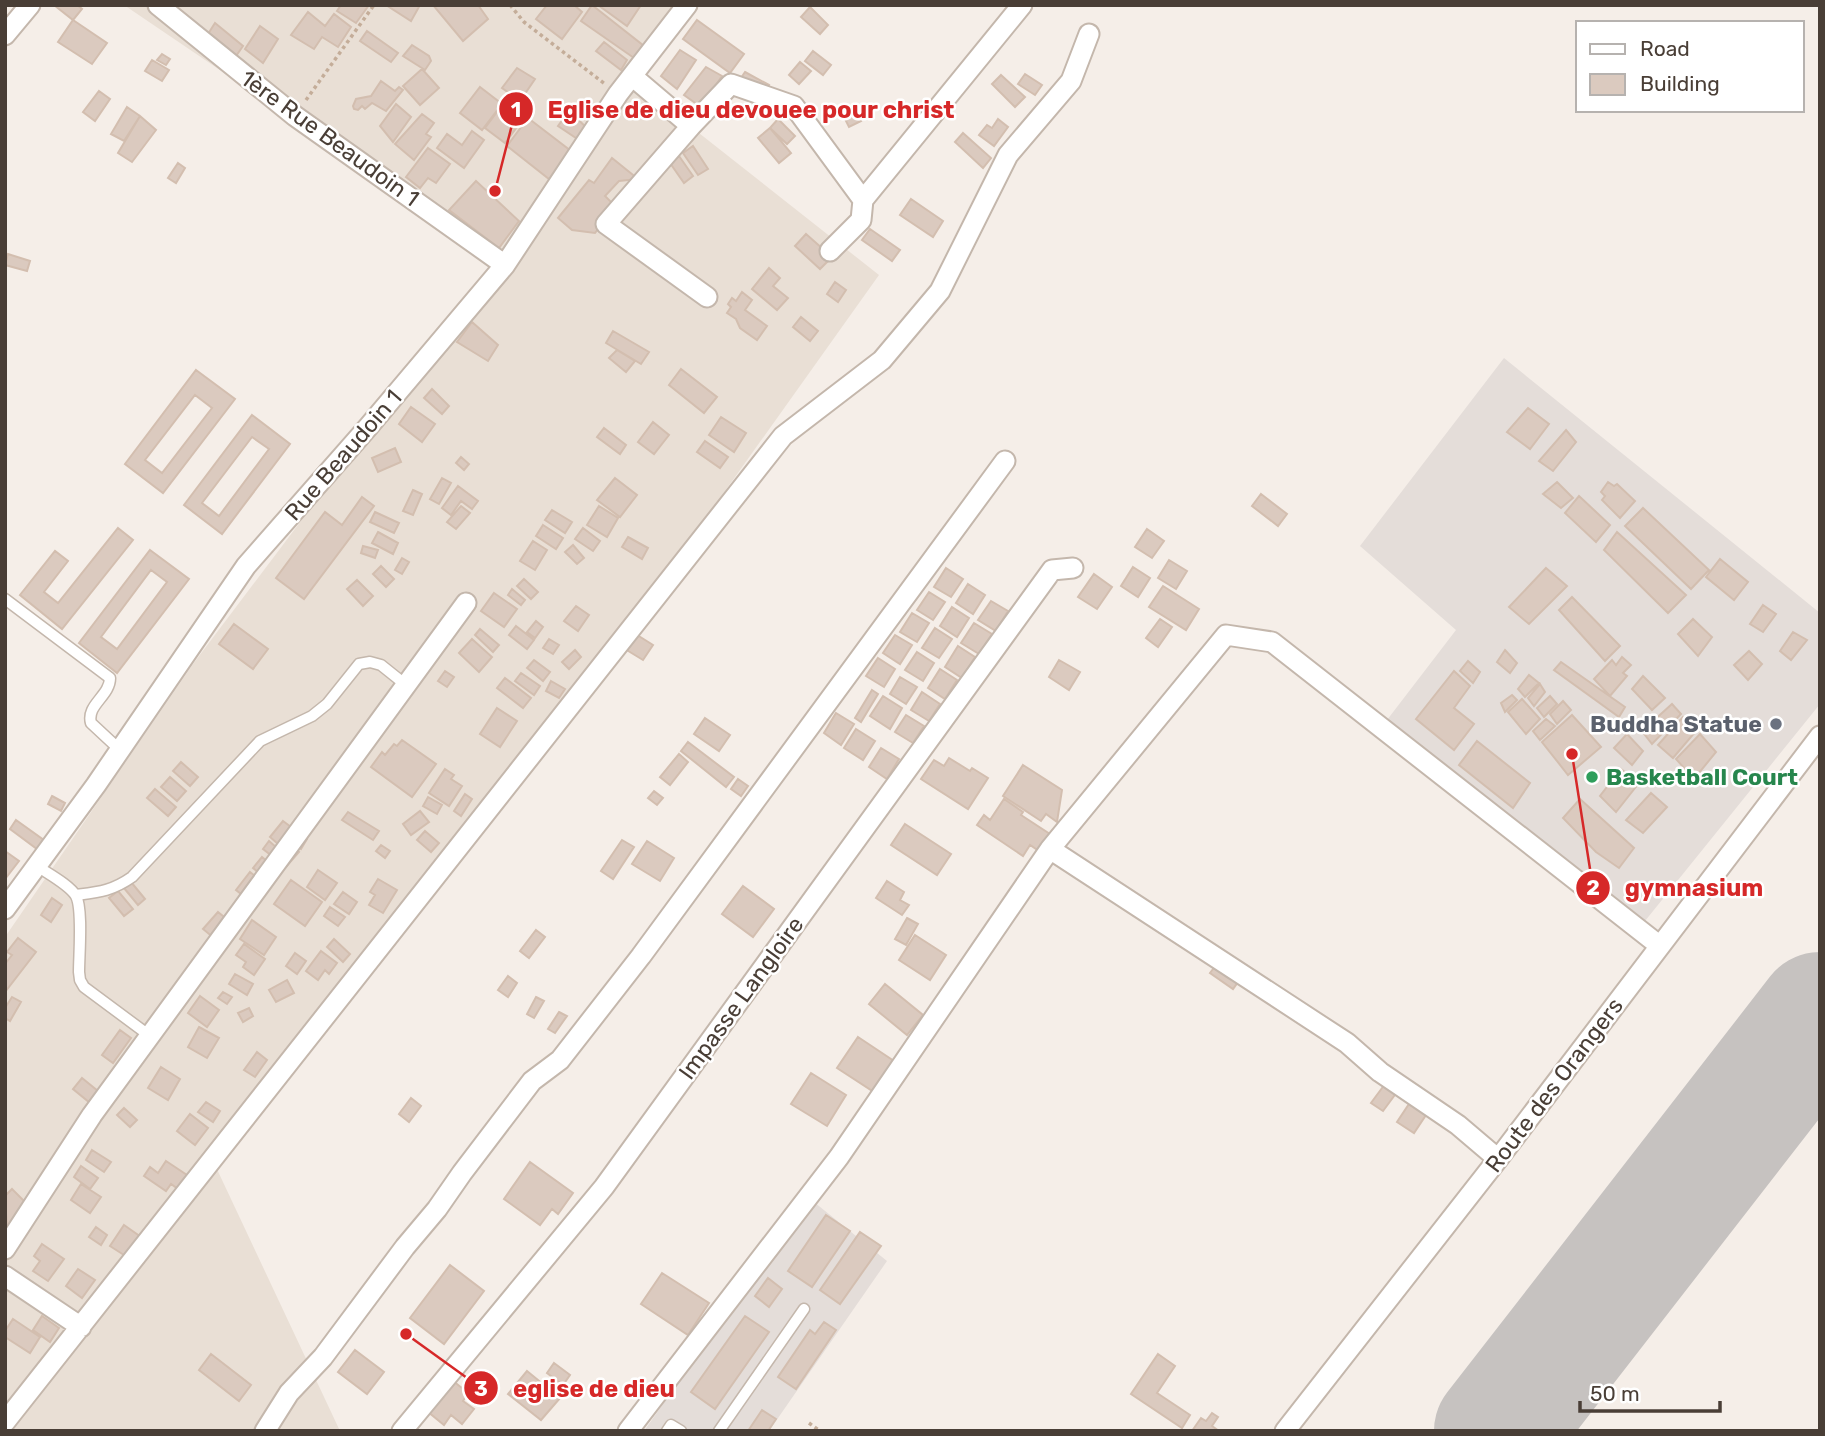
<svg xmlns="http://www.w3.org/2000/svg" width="1825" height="1436" font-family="Rubik,sans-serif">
	<rect width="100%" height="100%" fill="#f5eee8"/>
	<path fill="#e9dfd5" d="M124 5H692L638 85 879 275 693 536 215 1165 340 1431H5V937L193 664 313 505 507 265Z"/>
	<path fill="#e4ddd9" d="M1504 358 1820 613V704L1645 921 1387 720 1456 630 1360 546Z
		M809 1198 887 1261 769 1431H644Z"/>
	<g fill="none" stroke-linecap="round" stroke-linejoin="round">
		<path stroke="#c6c2c0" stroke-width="126" d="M1497 1431 1820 1015"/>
	</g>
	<path fill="#dbcabf" stroke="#d3beaf" stroke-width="2" fill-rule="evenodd" d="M54 5H77L82 9 73 20Z
		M341 5H369L356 23 337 11Z
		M386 5H420L411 21Z
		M433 5H478L488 19 463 41Z
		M547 5H574L582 12 562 39 536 19Z
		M592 5 644 46 634 58 581 21Z
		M598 5H641L627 26Z
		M810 7 828 25 820 34 801 17Z
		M308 12 325 26 334 14 351 27 338 47 322 37 314 49 291 35Z
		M73 20 107 43 92 64 58 42Z
		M697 20 744 54 730 73 683 39Z
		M215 23 243 46 236 56 208 34Z
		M260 26 278 39 263 63 245 49Z
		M367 31 398 53 391 62 360 41Z
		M604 42 627 60 621 70 596 51Z
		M412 45 429 56 431 61 425 70 403 56Z
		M680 50 696 60 677 89 661 76Z
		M813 51 831 65 823 75 805 61Z
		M162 54 170 59 166 65 157 60Z
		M152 60 169 70 162 81 145 71Z
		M800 62 811 71 799 84 789 75Z
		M706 67 722 76 701 107 684 95Z
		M517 68 535 79 520 101 502 88Z
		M422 69 439 88 420 105 403 86Z
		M745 72 769 85 763 95 739 81Z
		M1025 74 1042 85 1035 95 1018 84Z
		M1001 75 1025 97 1015 107 992 84Z
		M381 81 395 91 399 87 403 90 386 111 372 103 365 109 362 106 358 110 354 109 353 106 356 99 371 96Z
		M480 87 502 104 482 130 460 113Z
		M99 91 110 99 95 121 83 112Z
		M396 104 411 117 393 142 380 126Z
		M127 107 140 116 124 141 111 134Z
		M500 108 520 123 505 143 485 128Z
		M569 111 589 130 582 142 558 126Z
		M855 111 861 121 849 127 844 117Z
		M422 114 434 123 426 134 431 137 414 160 395 144Z
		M140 116 156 130 132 162 118 153Z
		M528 118 571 151 549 179 507 146Z
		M778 119 795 136 787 144 770 128Z
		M998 119 1008 127 994 146 979 135 987 125 992 128Z
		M770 128 791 153 779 163 758 138Z
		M472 131 484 140 464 168 437 148 447 134 462 145Z
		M963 133 991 158 983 168 955 142Z
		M693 146 708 169 698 175 683 153Z
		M428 148 450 164 436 183 428 178 420 188 406 177Z
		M679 156 693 176 684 183 670 163Z
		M612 158 638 179 619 181 605 196 616 207 595 233 572 230 558 218 589 180 594 183Z
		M178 163 185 168 176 183 168 178Z
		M476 181 519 221 499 248 449 210Z
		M911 199 943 221 933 237 900 215Z
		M870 229 900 250 892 261 862 240Z
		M806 234 832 257 820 269 795 246Z
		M8 254 30 261 27 271 5 265Z
		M769 268 780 278 773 286 788 298 777 310 752 289Z
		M835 282 846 290 838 302 827 294Z
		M742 292 752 300 745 310 767 326 757 340 740 328 736 319 727 313 731 307 728 304 732 298 736 301Z
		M801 317 818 331 810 341 793 327Z
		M472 322 498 345 488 361 457 342Z
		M613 331 649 352 641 364 606 343Z
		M617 350 635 361 626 372 609 358Z
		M681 369 717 397 704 413 669 385Z
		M196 370 235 399 163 493 125 464ZM195 395 212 408 162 473 145 460Z
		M432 389 449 406 442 414 424 398Z
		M411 407 435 424 422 442 399 424Z
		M1528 408 1549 424 1530 449 1507 432Z
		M252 415 290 444 222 534 184 505ZM252 437 269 449 219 516 202 503Z
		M721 417 746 433 734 452 709 435Z
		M653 422 669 435 654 454 638 442Z
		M604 428 626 445 620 454 597 437Z
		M1566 430 1576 442 1553 471 1539 461Z
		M705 441 728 457 720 468 697 452Z
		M395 448 401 462 378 472 372 458Z
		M461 457 469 464 464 470 456 463Z
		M442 478 451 483 439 504 430 499Z
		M615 478 637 495 620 517 597 500Z
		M1557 482 1573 498 1561 508 1543 494Z
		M1608 482 1614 486 1617 484 1635 501 1620 518 1602 500 1605 496 1601 492Z
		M458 486 478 501 472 509 461 501 451 515 442 508Z
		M413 490 422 494 413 515 403 511Z
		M1261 494 1287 514 1278 526 1252 506Z
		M1579 496 1610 525 1596 542 1565 513Z
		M362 497 374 506 304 599 276 578 325 512 342 525Z
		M461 506 470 513 456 529 447 522Z
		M599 506 618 518 607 537 587 525Z
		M1643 508 1709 570 1691 589 1625 526Z
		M552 510 572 522 565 533 545 520Z
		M375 512 399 523 394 533 370 522Z
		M543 525 563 538 556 549 536 536Z
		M118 528 133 540 62 629 20 595 55 551 68 561 44 592 58 603Z
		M583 528 600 541 593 551 575 539Z
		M1147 529 1164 541 1152 558 1135 547Z
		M378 532 398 543 393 554 372 543Z
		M1617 532 1686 595 1668 613 1604 550Z
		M628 537 648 548 642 559 622 547Z
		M533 541 547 550 535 570 520 561Z
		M573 545 584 558 577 564 565 552Z
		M363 546 378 550 375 558 361 553Z
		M150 550 189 579 117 673 79 643ZM151 570 167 582 117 649 101 637Z
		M402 558 409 562 402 574 395 570Z
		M1720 559 1748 582 1734 600 1706 577Z
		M1169 560 1187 571 1176 589 1158 578Z
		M381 566 394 579 386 587 373 574Z
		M1133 567 1150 578 1138 597 1121 586Z
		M946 568 963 579 951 597 934 587Z
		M1546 568 1567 586 1529 624 1509 607Z
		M1094 574 1112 587 1097 609 1078 597Z
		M524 579 538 592 531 599 517 586Z
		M357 580 373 596 363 606 347 589Z
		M968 584 985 595 973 614 956 603Z
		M1163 586 1199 609 1186 630 1149 607Z
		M512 589 525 600 521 605 508 595Z
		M929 592 945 602 933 620 917 610Z
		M494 593 517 609 504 627 481 611Z
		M1572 597 1620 646 1605 661 1559 610Z
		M991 601 1008 611 996 631 978 620Z
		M1763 605 1776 614 1763 632 1750 624Z
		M576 606 589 615 578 631 564 621Z
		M952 607 969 618 957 637 940 626Z
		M912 613 929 623 917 642 900 632Z
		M1160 619 1172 627 1158 647 1146 638Z
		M1693 619 1712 637 1698 656 1678 634Z
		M536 621 543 627 535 638 527 632Z
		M974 623 992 634 979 654 961 643Z
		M234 624 268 649 253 669 219 644Z
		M516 626 534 640 527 649 509 635Z
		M935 628 952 639 939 658 922 648Z
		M480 629 499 645 493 652 475 635Z
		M1793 632 1807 640 1791 660 1780 651Z
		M634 633 653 645 643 660 625 649Z
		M895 635 912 645 900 664 883 653Z
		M472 639 492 657 479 672 459 653Z
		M549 639 559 645 553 654 543 648Z
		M958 646 975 657 962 678 945 667Z
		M575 650 581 657 569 669 562 662Z
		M1505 650 1517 663 1510 673 1497 662Z
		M1749 651 1762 664 1748 680 1734 665Z
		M917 652 934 663 923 681 905 670Z
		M1622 657 1631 665 1623 673 1627 676 1610 696 1594 679 1612 660 1616 665Z
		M878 658 895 669 884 687 866 676Z
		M534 660 550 672 543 681 527 668Z
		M1059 660 1080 672 1069 690 1049 677Z
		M1468 661 1480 672 1473 683 1460 671Z
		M1561 662 1625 707 1619 717 1554 670Z
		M940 669 957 680 945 699 928 688Z
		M445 671 454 677 447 687 438 681Z
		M1454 671 1470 686 1454 708 1474 724 1454 750 1416 719Z
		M521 673 540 686 534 695 515 681Z
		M1529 675 1539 683 1525 697 1518 689Z
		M1643 676 1665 698 1652 710 1632 689Z
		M900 677 917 687 906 704 890 694Z
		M505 678 531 698 523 708 497 688Z
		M551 681 565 689 559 698 546 691Z
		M1540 684 1545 692 1534 706 1528 698Z
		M872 690 878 694 861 722 855 718Z
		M922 692 940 704 929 721 911 710Z
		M1512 695 1517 700 1505 712 1501 703Z
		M883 696 902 708 890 729 870 716Z
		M1550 696 1557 704 1544 717 1537 708Z
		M1522 699 1540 719 1526 734 1508 712Z
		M1563 701 1571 710 1557 724 1550 714Z
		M1672 704 1681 714 1652 744 1642 731Z
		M497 708 517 721 500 747 480 734Z
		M836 713 854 724 841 745 824 733Z
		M906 715 924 726 913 743 895 732Z
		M1572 715 1601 747 1568 775 1542 742Z
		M1683 717 1696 731 1673 758 1658 745Z
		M705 718 730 735 719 751 694 734Z
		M1546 719 1555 726 1540 740 1533 731Z
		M856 729 875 741 863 760 844 748Z
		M1627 734 1643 751 1632 765 1614 748Z
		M1700 734 1716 752 1694 779 1676 759Z
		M402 740 436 764 412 797 371 767 382 752 385 755 394 744 397 746Z
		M1477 741 1530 783 1513 808 1459 765Z
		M688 742 734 777 726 787 681 751Z
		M881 748 899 759 887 779 869 767Z
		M679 754 688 762 670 785 660 777Z
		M949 758 970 771 972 768 988 778 968 809 921 779 934 760 944 766Z
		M181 762 198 777 190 786 173 771Z
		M1023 765 1062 790 1057 822 1046 814 1041 821 1003 796Z
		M445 769 454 775 451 779 462 786 449 806 429 793Z
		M1621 769 1639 783 1616 812 1600 796Z
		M170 777 186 791 177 801 161 787Z
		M738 779 748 786 741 796 731 789Z
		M155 789 176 807 168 816 147 798Z
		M654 791 663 798 657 805 648 798Z
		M1651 793 1667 807 1643 833 1626 820Z
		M465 794 472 799 461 816 454 811Z
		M52 796 65 803 61 811 48 804Z
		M428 797 442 805 437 814 423 806Z
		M1004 799 1023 812 1021 815 1053 836 1042 853 1030 845 1023 856 977 825 984 815 990 820Z
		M1580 799 1634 848 1619 868 1596 852 1563 818Z
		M420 811 429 822 411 835 403 824Z
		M348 812 379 831 373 840 342 820Z
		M16 820 48 843 41 852 10 829Z
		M283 821 307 839 301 849 284 836 278 844 270 837Z
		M905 824 951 854 937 875 891 845Z
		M425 831 439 843 431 852 417 840Z
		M283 840 299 852 286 867 263 849 269 841 277 848Z
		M622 840 634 847 613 879 601 871Z
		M647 841 674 858 660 881 632 864Z
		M381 845 390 851 385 858 376 851Z
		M5 851 19 861 5 879Z
		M262 857 274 867 265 878 253 868Z
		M318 870 337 883 325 900 307 887Z
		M250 872 259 879 245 897 236 890Z
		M378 879 397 890 383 913 369 905 375 895 370 892Z
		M291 880 322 902 305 926 274 904Z
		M887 881 904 892 900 900 909 905 902 915 876 898Z
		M131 882 145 899 138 905 124 888Z
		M743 886 774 909 753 937 722 914Z
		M118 891 133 909 124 916 109 898Z
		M343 892 357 902 349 914 334 904Z
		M52 898 62 905 51 922 41 915Z
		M330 907 345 917 338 926 324 916Z
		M218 912 234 925 220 943 203 929Z
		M907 918 918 924 906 945 895 939Z
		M252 920 276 937 264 955 240 939Z
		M536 930 545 937 529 958 520 951Z
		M915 935 946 955 930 980 899 960Z
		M18 938 36 952 5 992V964L12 955 7 952Z
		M334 939 350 954 343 962 327 947Z
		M244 944 265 959 254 975 243 967 246 962 236 955Z
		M321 951 337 963 329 974 325 970 318 980 306 971Z
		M295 953 306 961 297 974 286 966Z
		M1220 960 1243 975 1233 989 1210 973Z
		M235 974 253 984 247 995 229 984Z
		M508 976 517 983 508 997 498 990Z
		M287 980 294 993 276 1002 269 990Z
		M885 984 923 1015 907 1035 869 1004Z
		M223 992 232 997 227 1004 218 998Z
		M200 996 219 1010 207 1027 188 1013Z
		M12 997 21 1002 10 1021 5 1018V1008Z
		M536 997 544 1001 534 1018 527 1014Z
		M249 1008 253 1016 243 1022 238 1013Z
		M559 1012 567 1016 555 1033 548 1029Z
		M199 1027 219 1038 207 1058 188 1047Z
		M120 1030 131 1038 113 1063 102 1055Z
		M858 1037 894 1061 874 1092 837 1068Z
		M257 1052 267 1060 255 1077 244 1070Z
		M161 1067 180 1079 168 1100 148 1088Z
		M811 1073 846 1095 827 1126 791 1104Z
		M82 1078 104 1096 95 1107 73 1089Z
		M1385 1084 1397 1092 1383 1111 1371 1103Z
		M411 1098 421 1106 409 1122 399 1114Z
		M206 1102 220 1111 213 1122 198 1112Z
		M1409 1104 1426 1115 1414 1133 1397 1122Z
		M124 1108 137 1120 130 1127 117 1115Z
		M190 1114 208 1128 195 1145 177 1131Z
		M92 1150 111 1162 104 1172 86 1160Z
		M166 1161 187 1175 178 1189 171 1184 166 1191 144 1176 150 1167 158 1173Z
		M530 1162 573 1193 558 1214 552 1209 540 1225 504 1199Z
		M81 1166 98 1178 90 1189 74 1177Z
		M81 1184 101 1197 90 1213 71 1200Z
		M12 1189 30 1207 7 1230 5 1196Z
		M826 1215 850 1231 812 1287 788 1271Z
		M124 1225 141 1237 127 1257 110 1246Z
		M96 1227 107 1235 101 1245 89 1237Z
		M860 1232 881 1246 840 1304 820 1290Z
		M42 1244 64 1259 48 1281 33 1271 40 1261 34 1256Z
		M450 1265 484 1291 444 1344 410 1318Z
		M78 1269 95 1280 82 1298 66 1286Z
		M662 1273 709 1303 688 1335 641 1304Z
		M768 1278 782 1289 769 1307 755 1296Z
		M42 1316 59 1328 50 1342 33 1330Z
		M745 1316 769 1332 715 1409 691 1392Z
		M13 1319 40 1337 30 1353 5 1337V1331Z
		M824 1322 836 1330 796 1389 778 1377 810 1330 815 1334Z
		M355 1350 384 1372 367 1394 338 1372Z
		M211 1354 251 1385 239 1401 199 1370Z
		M1158 1354 1175 1366 1157 1393 1190 1415 1182 1428 1131 1394Z
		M554 1363 570 1375 563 1385 547 1373Z
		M527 1371 560 1398 541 1420 508 1394Z
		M452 1380 468 1393 463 1401 474 1409 462 1424 451 1415 444 1425 427 1411Z
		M762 1410 776 1419 768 1431H748Z
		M1212 1413 1218 1417 1212 1426 1219 1431H1192L1201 1418 1206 1421Z"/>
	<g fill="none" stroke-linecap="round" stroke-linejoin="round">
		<defs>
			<path id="lane" d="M5 599 110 678C110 696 86 705 91 723L120 750
				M37 866C47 873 70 885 76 896 83 909 79 955 79 972L80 980 84 987 150 1036
				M76 895C99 892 112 891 132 877L260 741 312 716 327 704 359 664 370 662 381 665 406 685
				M667 1431 671 1425 681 1431
				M719 1431 804 1309"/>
			<path id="street" d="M158 5 295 116 505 265
				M5 35 30 5
				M632 76 691 126 731 84 794 106 863 200 861 220 830 251
				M691 126 606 224 707 297
				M863 200 1022 5
				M1050 849 1347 1043 1380 1072 1458 1125 1498 1159
				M5 909 96 785 246 566 369 426 505 265 618 94 687 5
				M5 1249 92 1115 466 603
				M5 1276 81 1327
				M5 1422 783 436 882 360 940 291 1008 155 1071 81 1089 34
				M265 1431 289 1393 323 1357 405 1247 437 1209 462 1173 532 1081 560 1060 641 956 1005 461
				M402 1431 604 1187 1052 570 1073 568
				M628 1431 839 1157 1050 849 1226 635 1272 642 1660 946
				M1285 1431 1498 1159 1820 736"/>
		</defs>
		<use href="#lane" stroke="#c4b7ac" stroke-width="13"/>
		<use href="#street" stroke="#c4b7ac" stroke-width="23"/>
		<path stroke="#c4ad99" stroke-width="3.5" stroke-dasharray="3.5 3.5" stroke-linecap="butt" d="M510 5 524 22 605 84
			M306 100 374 5
			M809 1423 820 1431"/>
		<use href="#lane" stroke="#fff" stroke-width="10"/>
		<use href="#street" stroke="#fff" stroke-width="19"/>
	</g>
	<circle fill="#6b7280" stroke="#fff" stroke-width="2.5" cx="1776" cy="724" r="7"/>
	<circle fill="#2e9e5b" stroke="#fff" stroke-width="2.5" cx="1592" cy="777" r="7"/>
	<g text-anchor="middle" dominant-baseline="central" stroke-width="5" stroke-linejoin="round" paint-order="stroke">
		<g font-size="23" fill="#493e36" stroke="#fff">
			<text transform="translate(330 138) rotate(36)">1ère Rue Beaudoin 1</text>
			<text transform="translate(343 455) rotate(-49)">Rue Beaudoin 1</text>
			<text transform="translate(741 998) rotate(-54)">Impasse Langloire</text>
			<text transform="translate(1554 1085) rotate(-53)">Route des Orangers</text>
		</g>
		<g font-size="23" font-weight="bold" fill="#5b616d" stroke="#fff" text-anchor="end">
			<text x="1762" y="724">Buddha Statue</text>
		</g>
		<g font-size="23" font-weight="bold" fill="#27864d" stroke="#fff" text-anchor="start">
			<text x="1606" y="777">Basketball Court</text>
		</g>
	</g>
	<path fill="none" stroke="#d62828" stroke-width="2.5" d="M495 191L516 109M1572 754L1593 888M406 1334L481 1388"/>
	<g fill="#d62828" stroke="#fff" stroke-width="2.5">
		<circle cx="495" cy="191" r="7"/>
		<circle cx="1572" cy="754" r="7"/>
		<circle cx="406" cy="1334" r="7"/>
		<circle cx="516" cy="109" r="18"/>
		<circle cx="1593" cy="888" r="18"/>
		<circle cx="481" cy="1388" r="18"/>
	</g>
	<g font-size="21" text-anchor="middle" font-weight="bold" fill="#fff">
		<text x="516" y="117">1</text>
		<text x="1593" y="895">2</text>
		<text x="481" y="1396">3</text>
	</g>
	<g font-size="24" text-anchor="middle" font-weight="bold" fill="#d62828" stroke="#fff" stroke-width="5" stroke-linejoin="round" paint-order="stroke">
		<text x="751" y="118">Eglise de dieu devouee pour christ</text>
		<text x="1694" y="896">gymnasium</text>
		<text x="594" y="1397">eglise de dieu</text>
	</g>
	<rect width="1825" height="1436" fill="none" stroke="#493e36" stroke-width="14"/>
	<rect x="1576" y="21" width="228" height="91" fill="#ffffff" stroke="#b6b2af" stroke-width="2"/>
	<rect x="1590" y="44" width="35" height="10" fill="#ffffff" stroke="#b6b2af" stroke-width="2"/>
	<text x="1640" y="56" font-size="21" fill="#493e36">Road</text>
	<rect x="1590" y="74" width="35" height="21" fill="#dbcabf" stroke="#b6b2af" stroke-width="2"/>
	<text x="1640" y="91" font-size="21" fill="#493e36">Building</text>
	<path d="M1580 1401v10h140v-10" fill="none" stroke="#493e36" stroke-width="3.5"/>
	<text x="1590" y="1401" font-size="21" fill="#493e36" stroke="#ffffff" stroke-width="5" paint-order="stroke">50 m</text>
</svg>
